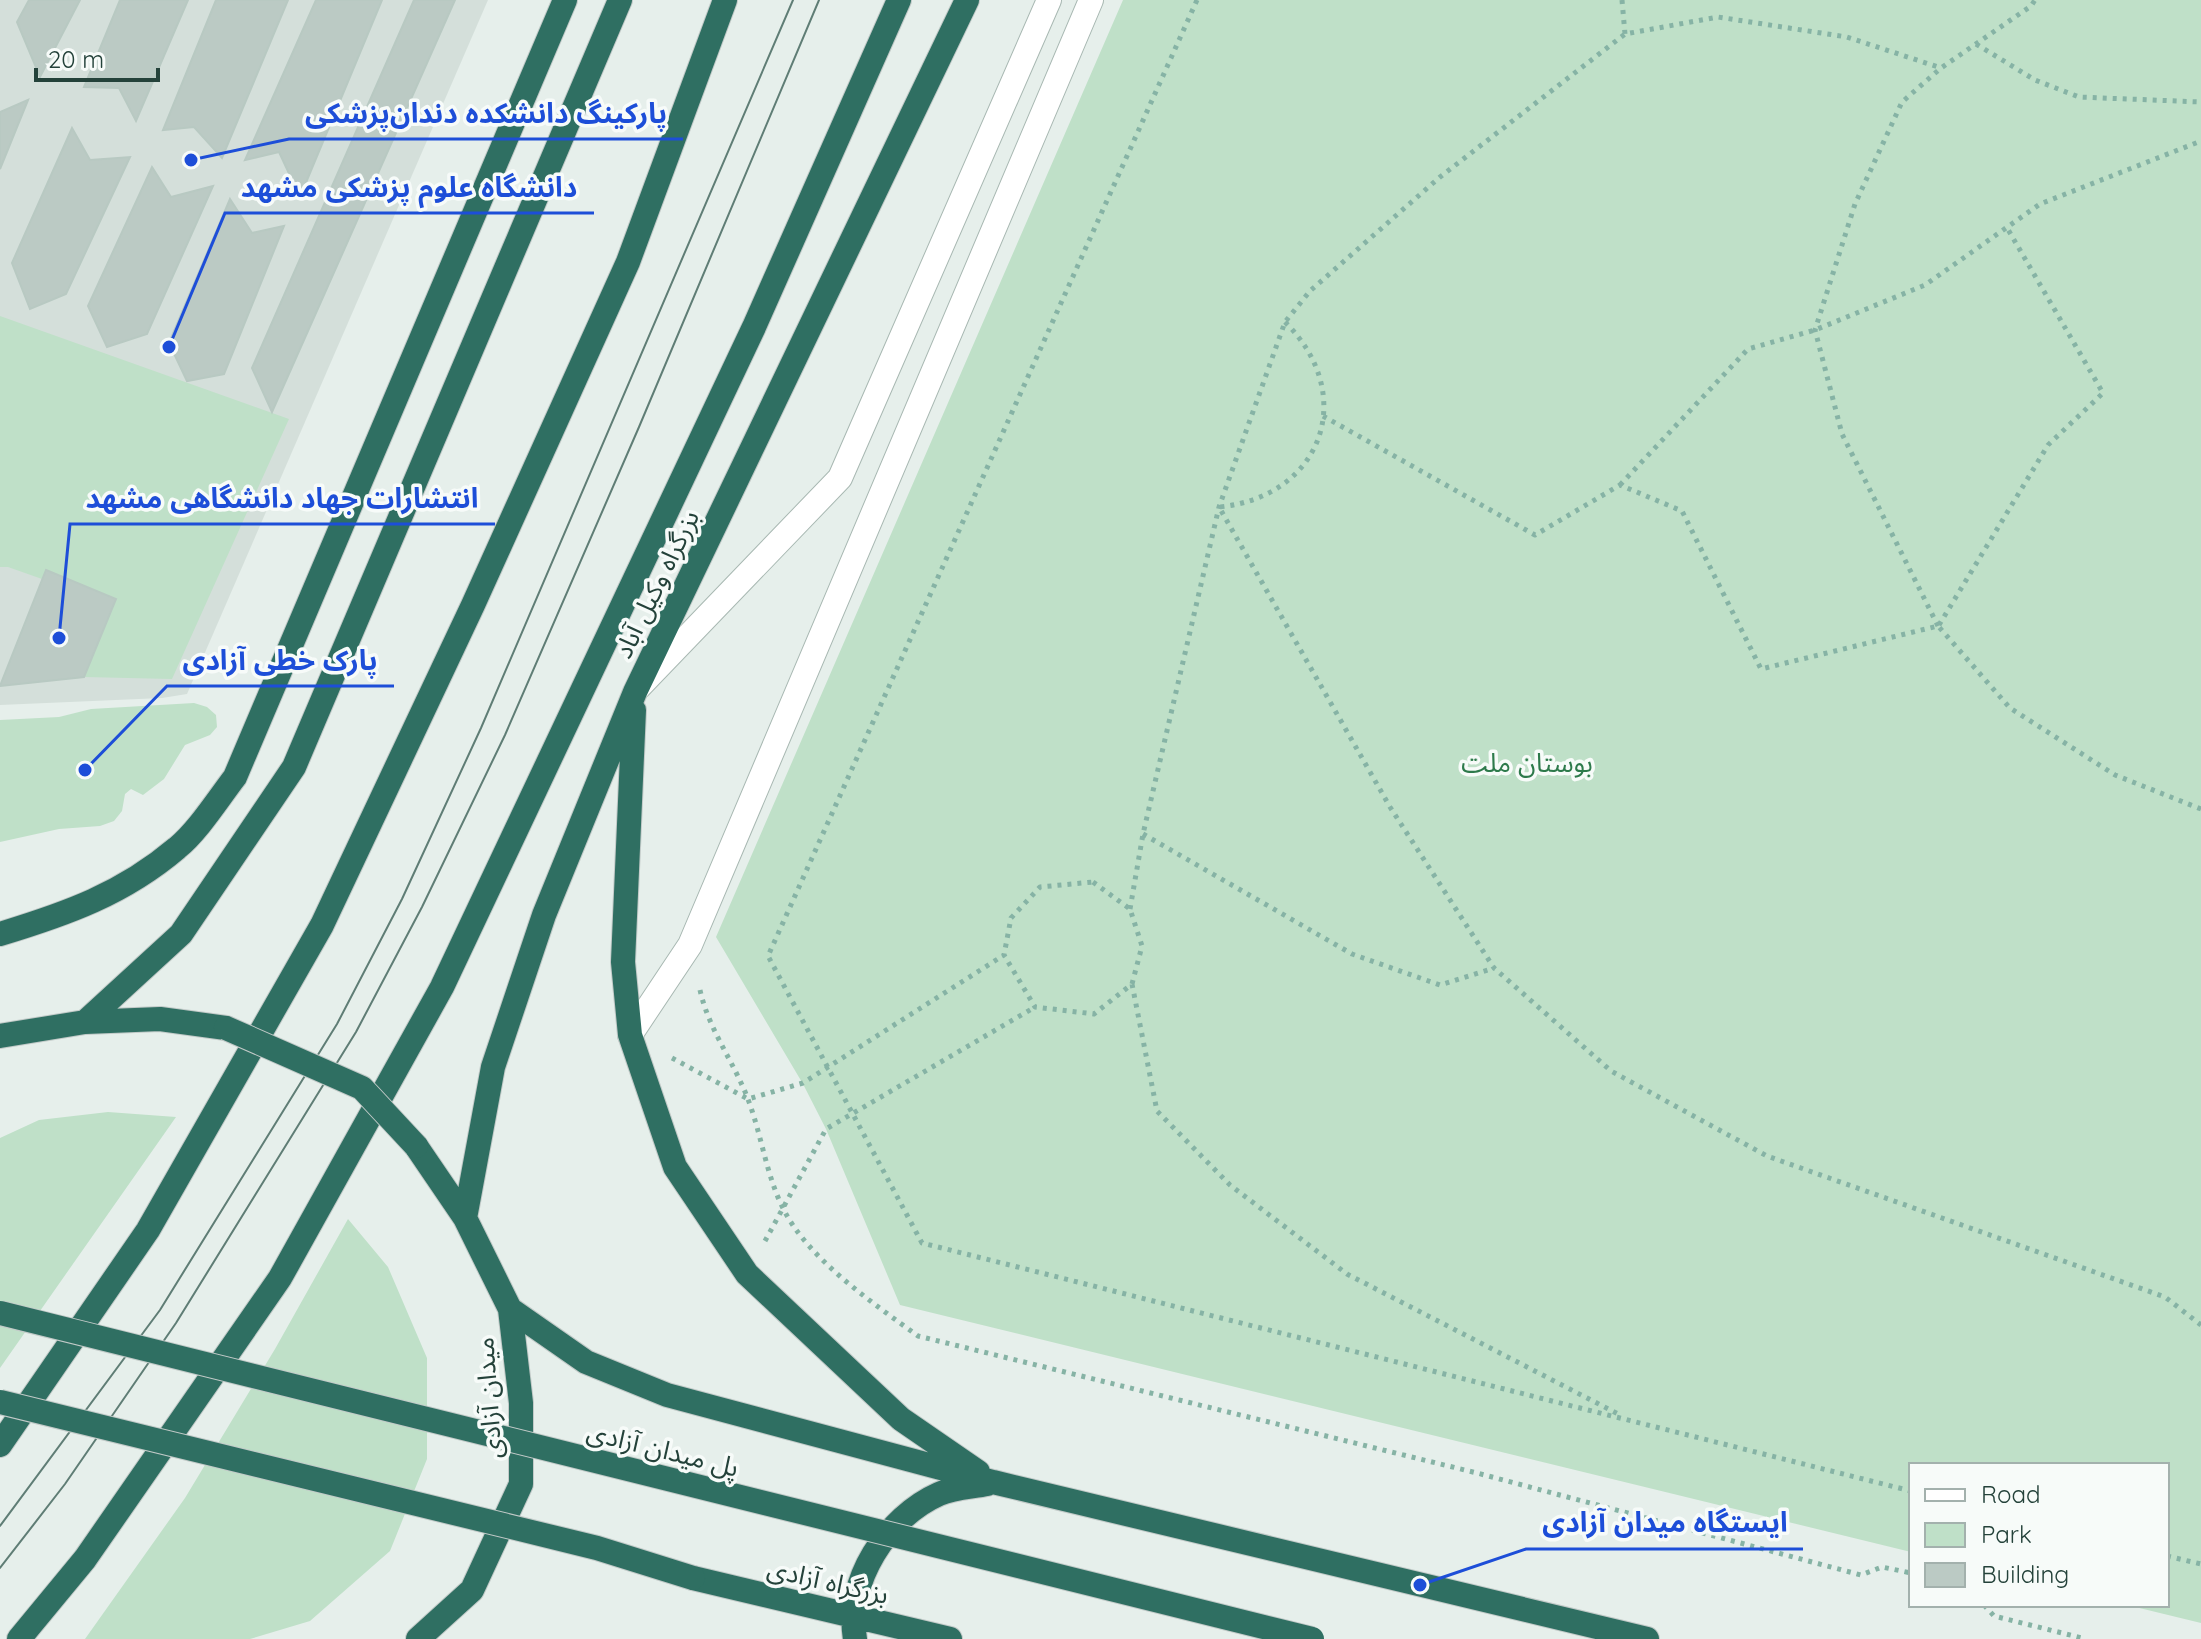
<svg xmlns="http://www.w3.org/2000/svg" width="2201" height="1639" font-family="Quicksand,'Noto Sans Arabic',sans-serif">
	<rect width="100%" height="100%" fill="#e6efeb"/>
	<path fill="#d4dfda" d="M0 0H488L187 694 162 698 0 705Z"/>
	<path fill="#bfe0c8" d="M1123 0H2201V1623L2127 1605H2167V1465H1911V1552L900 1305 826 1129 803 1084 716 937Z
		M0 316 289 419 172 679 84 677 115 599 47 570 42 579 8 567H0Z
		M194 703 207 707 216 715 217 727 210 735 185 745 164 779 143 795 131 789 125 794 122 811 114 821 100 826 59 829 0 842V720L59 717 91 709Z
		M108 1112 176 1117 0 1368V1138L39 1120Z
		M348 1219 388 1267 427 1358V1459L390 1551 310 1621 250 1639H85L185 1498 275 1349Z"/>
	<path fill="#bbcac4" stroke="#b8c9c2" stroke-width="2" d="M29 0H80L40 77 17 22Z
		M120 0H188L136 121 119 88 84 87Z
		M216 0H288L222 158 194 127 163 130Z
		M316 0H382L300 197 279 152 245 160Z
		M414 0H455L272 412 252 368Z
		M28 100 0 169V112Z
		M72 128 90 160 130 157 66 294 30 309 12 263Z
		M152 167 171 197 213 186 147 334 107 347 88 306Z
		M230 199 252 233 284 226 224 374 187 381 169 343Z
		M46 570 116 599 84 677 0 686Z"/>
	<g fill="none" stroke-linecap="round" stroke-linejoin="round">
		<defs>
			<path id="minor" d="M639 687 840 478 1049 0
				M630 1035 690 945 1091 0"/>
			<path id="highway" d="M634 710 623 962 630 1035 675 1167 747 1274 901 1419 978 1472
				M0 934C66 914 123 894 177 848 198 831 218 799 235 777L565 0
				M85 1022 181 934 294 767 620 0
				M0 1036 85 1022 160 1019 226 1028
				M416 1146 465 1218 510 1309 521 1403V1484L472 1590 418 1639
				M465 1218 493 1067 544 915 635 692 967 0
				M510 1309 586 1362 667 1395 993 1482 1647 1639
				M0 1445 148 1230 322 925 473 605 628 262 725 0
				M693 1578 950 1639
				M19 1639 85 1559 280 1278 442 987 754 327 899 0
				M855 1639C845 1582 887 1517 939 1494 953 1488 972 1487 987 1484"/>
		</defs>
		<use href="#minor" stroke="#a8b8b2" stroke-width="26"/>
		<use href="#highway" stroke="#c2cac8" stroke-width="26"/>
		<path stroke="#86b3a5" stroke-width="5" stroke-dasharray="4 6" stroke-linecap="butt" d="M1197 0 768 956 922 1243 1911 1491
			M1622 0 1625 34
			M1976 44 2035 80 2079 97 2201 102
			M1285 322C1359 395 1322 497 1219 507L1390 807 1494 968 1611 1071 1767 1156 2165 1297 2201 1325
			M1323 416 1535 535 1620 485 1682 511 1761 669 1938 626 2010 708 2115 775 2201 809
			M1620 485 1748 349 1815 330 1925 285 2040 204 2201 141
			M1939 625 2048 445 2103 393 2006 226
			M1938 626 1842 434 1815 330 1855 204 1902 102 1941 68 2031 6 2035 0
			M1143 834 1352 954 1440 985 1494 968
			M1093 882 1130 909 1142 946 1132 984 1094 1014 1035 1007 1004 955 1011 918 1040 887Z
			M1130 909 1143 834 1219 507 1285 322 1310 291 1440 177 1625 34 1718 17 1847 37 1941 68
			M1132 984 1157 1111 1230 1185 1347 1274 1622 1416
			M700 990C709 1031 735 1063 749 1102 762 1137 767 1179 785 1212 810 1260 874 1304 918 1336L1477 1473 1861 1575 1882 1567 1911 1573
			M672 1058 748 1099 803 1083 1004 955
			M765 1241 826 1129 1035 1007
			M2167 1556 2201 1564
			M1984 1605 1994 1616 2086 1639"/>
		<use href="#minor" stroke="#fff" stroke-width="24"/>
		<use href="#highway" stroke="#2f6f62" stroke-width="24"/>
		<path stroke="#5f7d75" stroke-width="2" d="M0 1526 160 1310 337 1024 402 899 481 728 793 0
			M0 1568 65 1484 176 1323 356 1032 422 907 505 735 639 427 819 0"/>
		<defs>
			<path id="highway-bridge" d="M226 1028 362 1088 416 1146
				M0 1313 1312 1639
				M0 1402 597 1548 693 1578"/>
		</defs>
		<use href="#highway-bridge" stroke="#c2cac8" stroke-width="26" stroke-linecap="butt"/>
		<use href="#highway-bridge" stroke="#2f6f62" stroke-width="24"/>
	</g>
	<g text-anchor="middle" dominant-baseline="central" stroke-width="7" stroke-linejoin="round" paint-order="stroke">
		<g font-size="26" fill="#24423a" stroke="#f7fbf9">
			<text transform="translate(656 584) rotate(-64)">بزرگراه وکیل آباد</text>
			<text transform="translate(488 1398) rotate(-94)">میدان آزادی</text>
			<text transform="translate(663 1449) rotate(14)">پل میدان آزادی</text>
			<text transform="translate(828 1581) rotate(13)">بزرگراه آزادی</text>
		</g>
		<g font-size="26" fill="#2d7a4b" stroke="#f7fbf9">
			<text x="1527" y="762">بوستان ملت</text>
		</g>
	</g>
	<path fill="none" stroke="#1d4ed8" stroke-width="3" d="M191 160L289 139H683M169 347L225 213H594M59 638L70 524H495M85 770L167 686H394M1420 1585L1526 1549H1803"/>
	<g fill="#1d4ed8" stroke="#f7fbf9" stroke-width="3">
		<circle cx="191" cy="160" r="8"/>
		<circle cx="169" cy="347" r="8"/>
		<circle cx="59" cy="638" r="8"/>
		<circle cx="85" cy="770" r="8"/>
		<circle cx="1420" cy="1585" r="8"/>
	</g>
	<g font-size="28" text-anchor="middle" font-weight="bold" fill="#1d4ed8" stroke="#f7fbf9" stroke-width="7" stroke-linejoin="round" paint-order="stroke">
		<text x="486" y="123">پارکینگ دانشکده دندان‌پزشکی</text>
		<text x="409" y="197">دانشگاه علوم پزشکی مشهد</text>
		<text x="282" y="508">انتشارات جهاد دانشگاهی مشهد</text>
		<text x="280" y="670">پارک خطی آزادی</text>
		<text x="1665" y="1532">ایستگاه میدان آزادی</text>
	</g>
	<rect x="1909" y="1463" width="260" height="144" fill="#f7fbf9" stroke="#a3b1ad" stroke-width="2"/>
	<rect x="1925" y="1489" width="40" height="12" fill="#ffffff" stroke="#a3b1ad" stroke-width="2"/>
	<text x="1981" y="1503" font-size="24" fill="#24423a">Road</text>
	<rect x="1925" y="1523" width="40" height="24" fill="#bfe0c8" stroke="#a3b1ad" stroke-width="2"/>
	<text x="1981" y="1543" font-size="24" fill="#24423a">Park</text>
	<rect x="1925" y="1563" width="40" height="24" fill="#bbcac4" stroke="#a3b1ad" stroke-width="2"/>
	<text x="1981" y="1583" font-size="24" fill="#24423a">Building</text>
	<path d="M36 68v12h122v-12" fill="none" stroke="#24423a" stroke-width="4"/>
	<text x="48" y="68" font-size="24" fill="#24423a" stroke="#f7fbf9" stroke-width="6" paint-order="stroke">20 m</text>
</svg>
